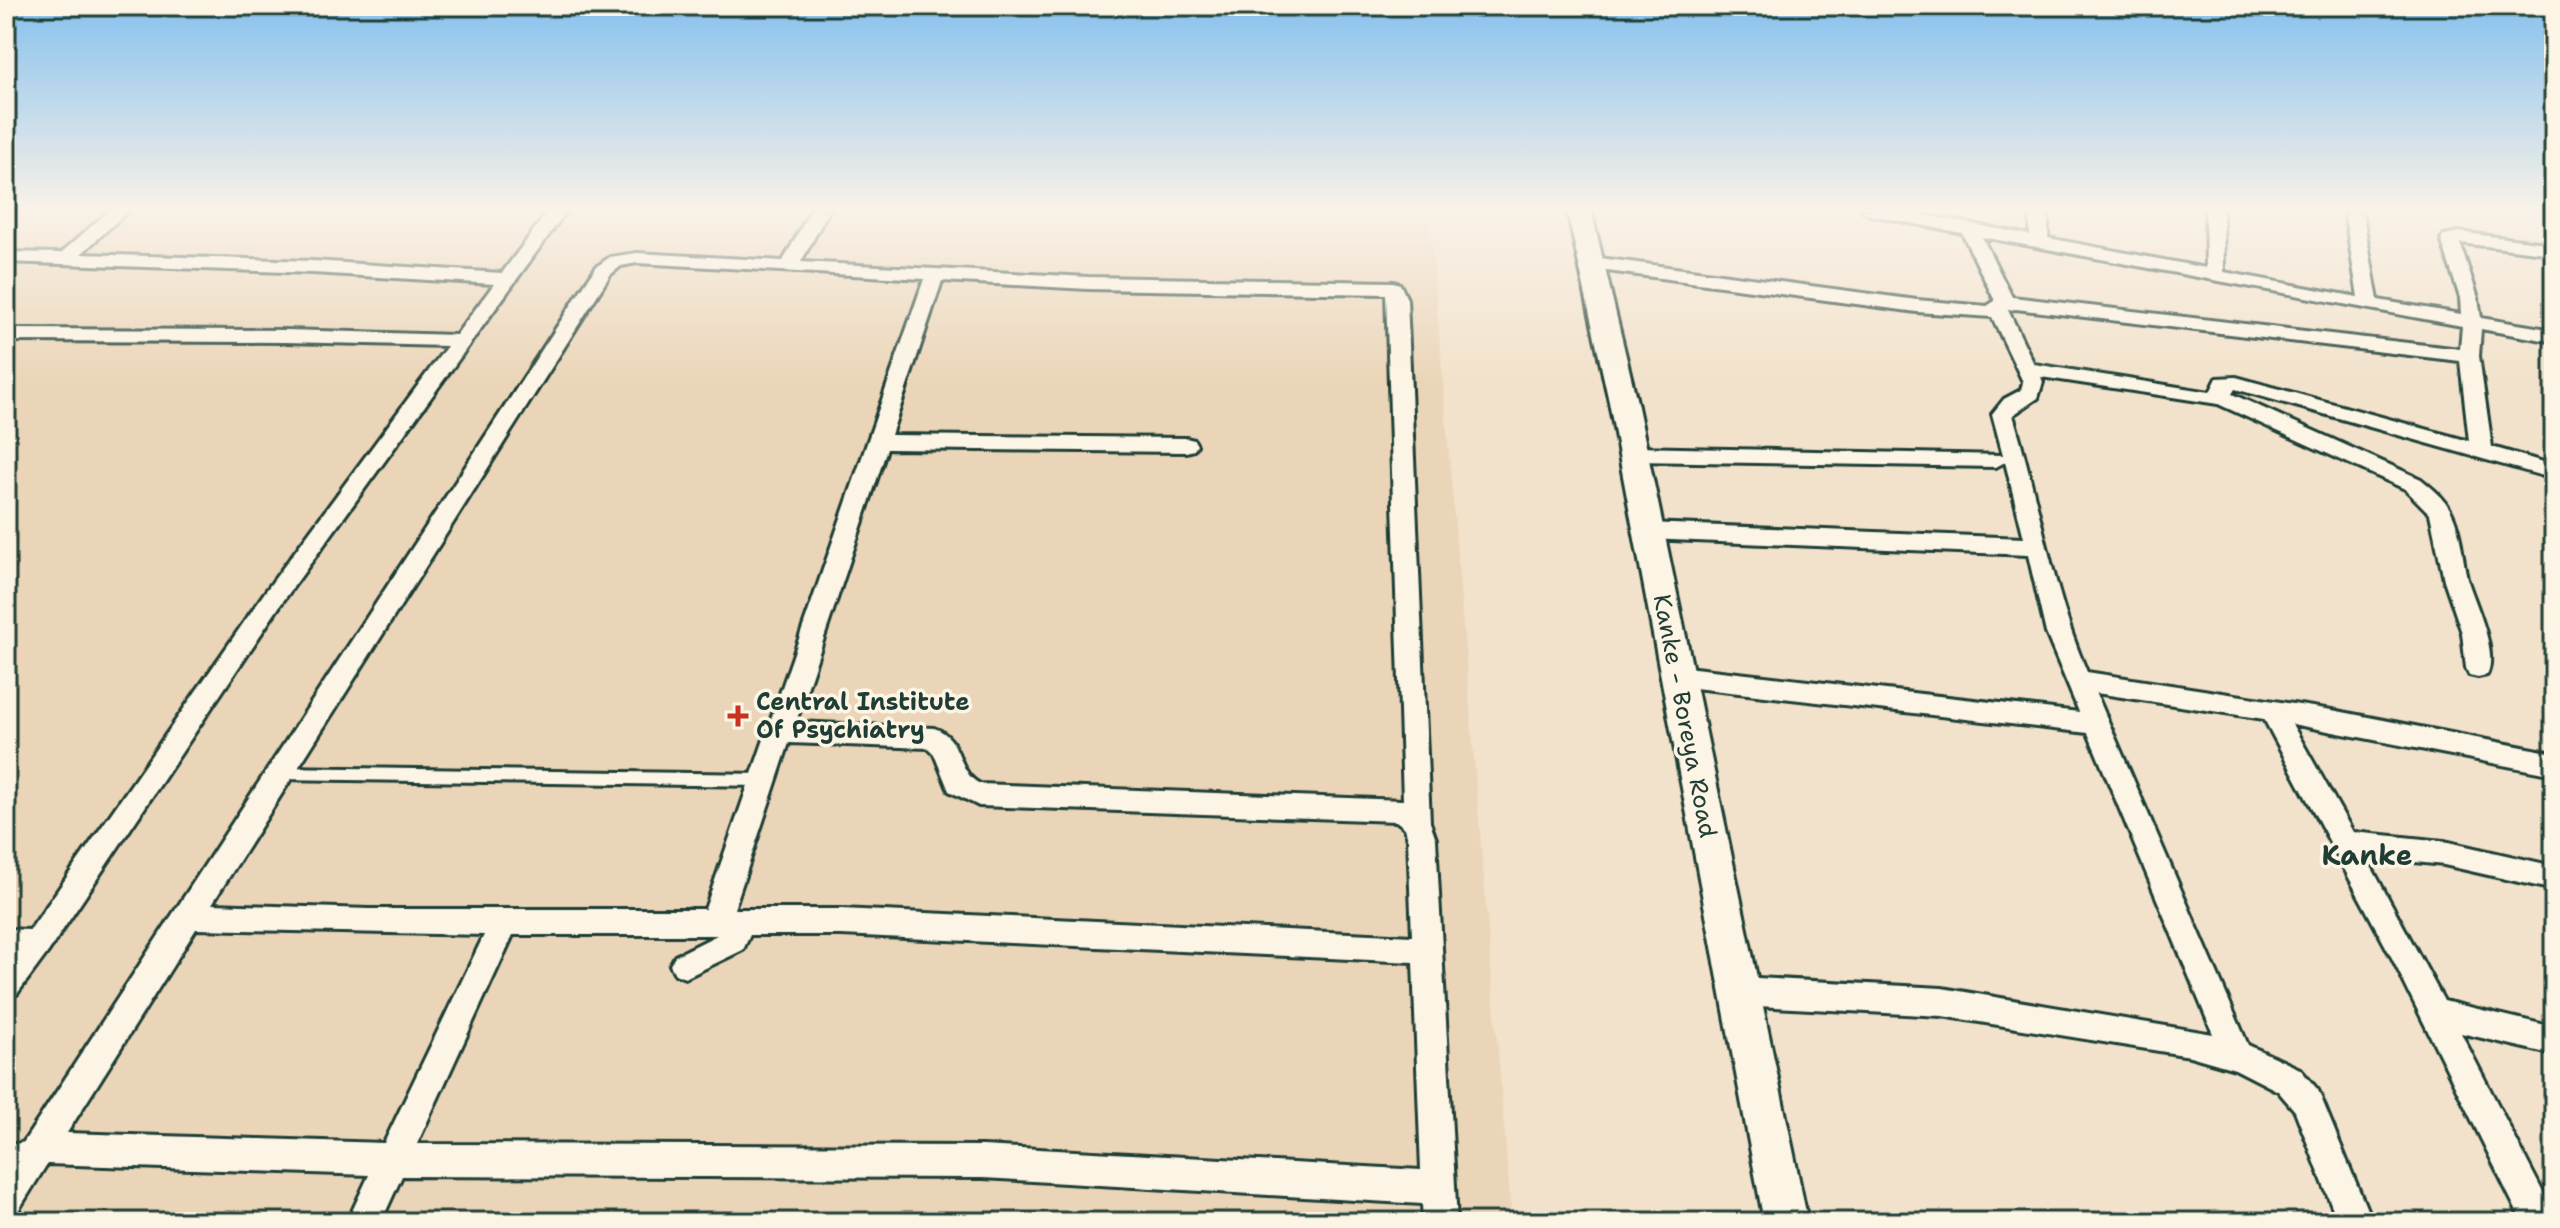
<svg xmlns="http://www.w3.org/2000/svg" width="2560" height="1228" font-family="'Shantell Sans',sans-serif">
	<rect width="100%" height="100%" fill="#f2e2cb"/>
	<filter id="ink" filterUnits="userSpaceOnUse"><feTurbulence type="fractalNoise" baseFrequency=".0125" numOctaves="2"/><feDisplacementMap in="SourceGraphic" scale="16" xChannelSelector="R" yChannelSelector="G"/><feConvolveMatrix kernelMatrix="1 2 1 2 8 2 1 2 1" color-interpolation-filters="sRGB"/></filter>
	<g filter="url(#ink)">
		<path fill="#ebd5b8" d="M6 210H1429L1512 1222H6Z"/>
		<g fill="none" stroke-linecap="round" stroke-linejoin="round">
			<defs>
				<path id="lane-far1" d="M278 773 763 780"/>
				<path id="lane" d="M6 1153 30 1149"/>
				<path id="street" d="M110 210H129L81 254 313 261 502 273 549 210H567L281 604 48 952 17 994 6 998V961L11 955H6V929L30 930 265 592 447 346 286 342 6 341V329L286 330 456 335 494 284 313 273 6 262V252L61 253Z
					M811 210H829L801 262 1088 277 1393 282 1400 284 1407 299 1430 822 1436 839 1457 1222H1423L1422 1204 983 1178 402 1176 381 1222H347L369 1175 47 1164 18 1211 6 1216V1169L596 267 610 257 637 253 783 261ZM637 263 924 279 705 909H369L212 904 610 275 621 266ZM942 281 1088 289 1386 294 1403 800 980 784C955 771 964 738 934 728L796 722 887 449 1186 452 1194 450 1197 445 1194 440 1186 438 891 435ZM789 743 928 748 934 754 949 791 979 806 1396 821 1405 828 1408 839 1412 936 841 909H734ZM196 929 484 935 384 1143 67 1133ZM513 935H717L675 956 670 965 675 974 685 978 743 950 750 935H841L1413 962 1421 1170 983 1146 417 1144Z
					M1861 210H1898L2030 235V210H2048V238L2206 268 2205 210H2223L2224 272 2358 297 2345 216 2354 211 2363 216 2378 300 2461 314 2460 298 2441 239 2444 235 2458 232 2554 244V254L2460 243 2478 298 2481 318 2554 330V342L2481 329 2479 356 2492 447 2554 465V479L2235 389 2232 394 2421 479C2432 488 2444 497 2451 511 2461 530 2462 557 2467 578 2474 602 2499 651 2487 675L2478 677 2469 675 2466 668 2462 633 2444 580 2430 514 2405 489 2218 404 2041 377 2043 382 2038 398 2013 415C2039 500 2052 591 2087 672L2332 710 2554 753V775L2292 724 2353 832 2444 841 2554 866V890L2444 865 2366 857 2444 1001 2554 1027V1055L2461 1033 2552 1210 2554 1222H2522L2392 958 2264 719 2096 693 2248 1045 2300 1069 2318 1090 2372 1222H2338L2295 1111 2278 1091 2235 1069 2190 1056 1942 1016 1739 1005 1728 1001 1724 991 1728 981 1739 977 1942 988 2213 1034 2088 733 1677 686 1668 683 1665 676 1668 669 1677 666 2079 712 2046 633 2028 555 1648 539 1640 537 1637 531 1640 525 1648 523 2024 538 2005 462 1996 467 1633 461 1625 459 1622 454 1625 449 1633 447 2003 455 1992 414 2004 399 2021 390 2023 382 1992 317 1917 312 1592 269 1583 263 1592 257 1917 300 1987 306 1995 301 1962 233 1870 215ZM1982 237 2462 326 2460 349 2012 297ZM2016 309 2460 361 2469 441 2236 377 2217 378 2210 392 2034 364 2008 310Z"/>
				<path id="secondary" d="M1567 210H1591L1637 402 1808 1222H1764L1609 402Z"/>
			</defs>
			<use href="#lane-far1" stroke="#1f3d34" stroke-width="18"/>
			<use href="#lane" stroke="#1f3d34" stroke-width="21"/>
			<use href="#street" stroke="#1f3d34" stroke-width="6"/>
			<use href="#secondary" stroke="#1f3d34" stroke-width="6"/>
			<use href="#lane-far1" stroke="#fcf5e5" stroke-width="12"/>
			<use href="#lane" stroke="#fcf5e5" stroke-width="15"/>
			<use href="#street" fill="#fcf5e5" fill-rule="evenodd"/>
			<use href="#secondary" fill="#fcf5e5" fill-rule="evenodd"/>
		</g>
	</g>
	<linearGradient id="sky" x2="0" y2="1"><stop stop-color="#87c1ee"/><stop offset="0.55" stop-color="#f9f2e8"/><stop offset="1" stop-color="#f9f2e8" stop-opacity="0"/></linearGradient>
	<rect width="2560" height="382" fill="url(#sky)"/>
	<path fill="#c8321e" stroke="#fcf5e5" stroke-width="3" d="M734 704h8v8h8v8h-8v8h-8v-8h-8v-8h8z"/>
	<g text-anchor="middle" dominant-baseline="central" stroke-width="7" stroke-linejoin="round" paint-order="stroke">
		<g font-size="24" font-weight="bold" fill="#1f3d34" stroke="#fcf5e5" text-anchor="start">
			<text x="756" y="702">Central Institute<tspan x="756" dy="28">Of Psychiatry</tspan></text>
		</g>
		<g font-size="24" fill="#1f3d34" stroke="#fcf5e5">
			<text transform="translate(1685 716) rotate(79)">Kanke - Boreya Road</text>
		</g>
		<g font-size="28" font-weight="bold" fill="#1f3d34" stroke="#fcf5e5">
			<text x="2367" y="855">Kanke</text>
		</g>
	</g>
	<rect width="2560" height="1228" fill="none" stroke="#fcf5e5" stroke-width="32"/>
	<rect x="16" y="16" width="2528" height="1196" fill="none" stroke="#1f3d34" stroke-width="3" filter="url(#ink)"/>
</svg>
